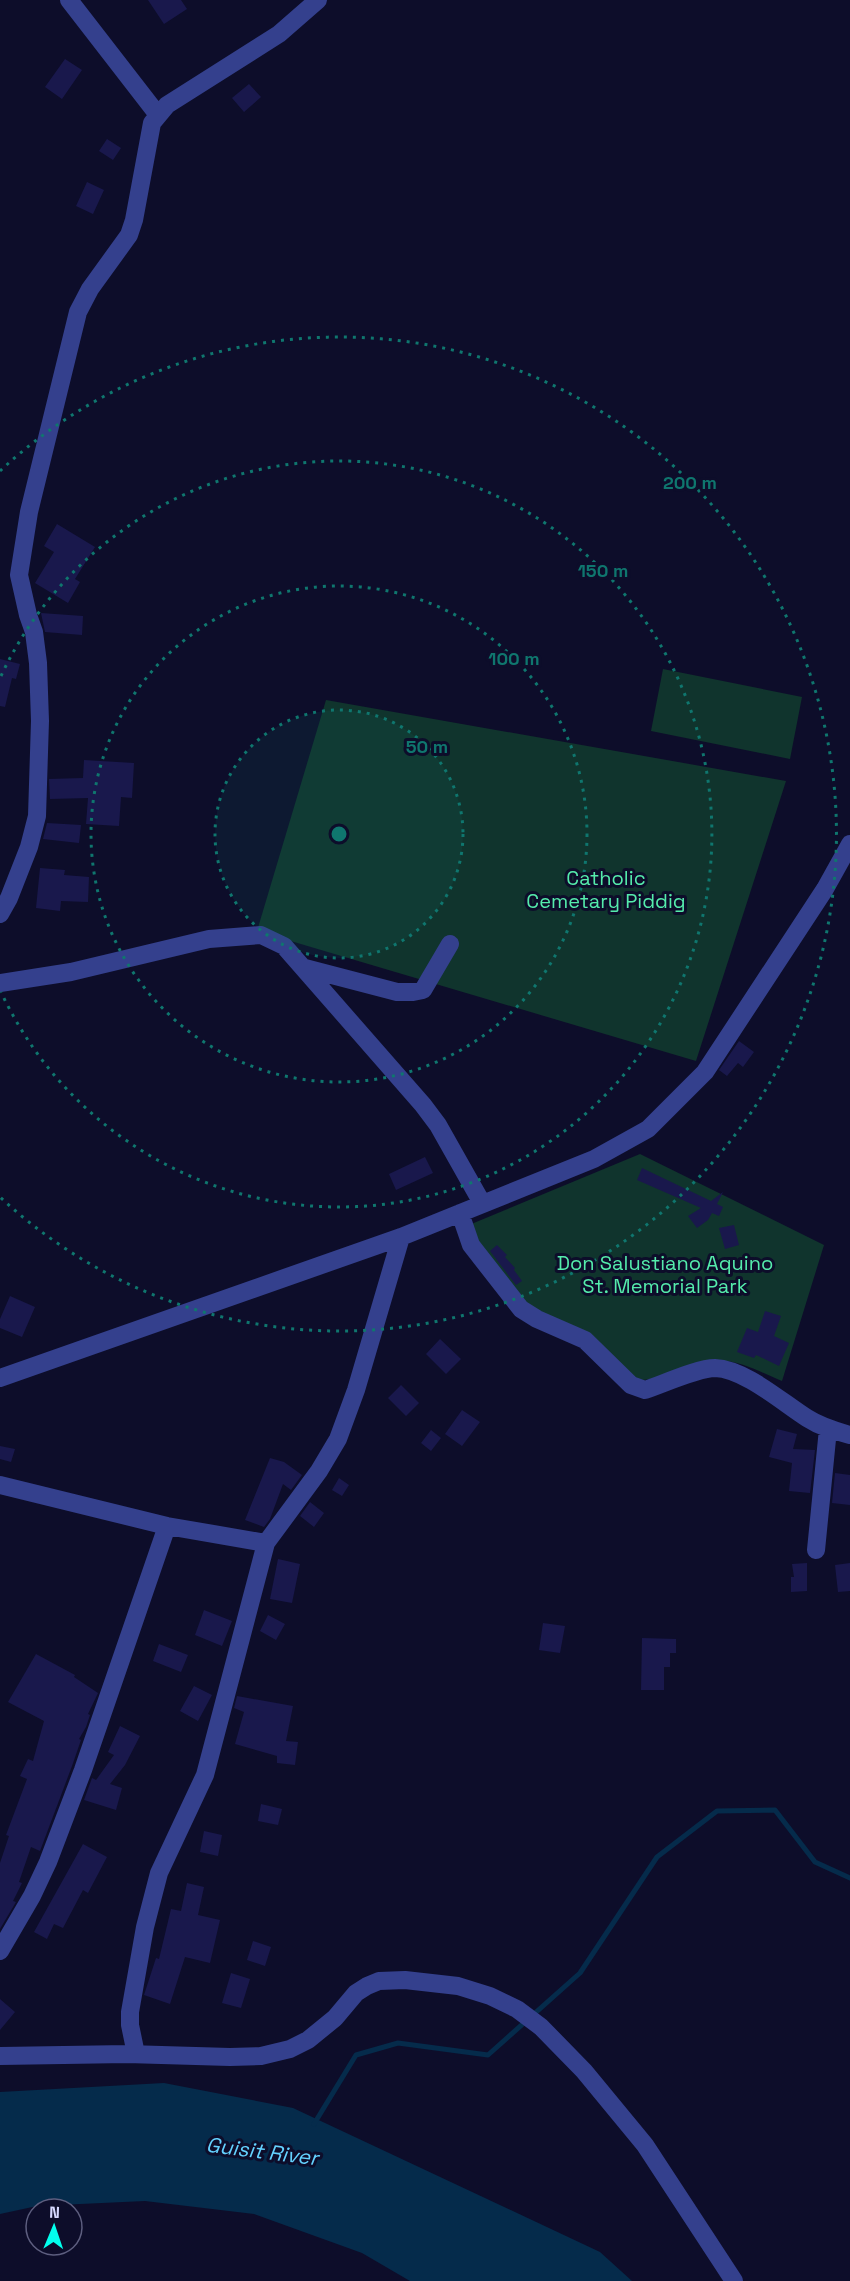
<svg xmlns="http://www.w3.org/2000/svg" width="850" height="2281" font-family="'Space Grotesk',sans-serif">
	<rect width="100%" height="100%" fill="#0d0d2a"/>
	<path fill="#10342d" d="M663 669 802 697 790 759 651 731Z
		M326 700 786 781 696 1061 257 931Z
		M640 1154 824 1245 782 1381C762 1373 738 1359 716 1361 691 1363 667 1379 640 1380L526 1309 484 1260 469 1225Z"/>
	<path fill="#052b4b" d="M164 2083 293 2108 600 2252 632 2281H410L362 2253 254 2214 145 2201 37 2206 0 2214V2092Z"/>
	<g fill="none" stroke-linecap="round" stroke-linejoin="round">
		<path stroke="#052b4b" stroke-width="5" d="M314 2124 356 2055 398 2043 488 2055 580 1973 657 1857 717 1811 775 1810 815 1862 850 1878"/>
	</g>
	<path fill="#19184c" d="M148 0H181L187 9 164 24Z
		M65 59 82 70 62 99 45 87Z
		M249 84 261 97 244 112 232 98Z
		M107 139 121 148 113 160 99 151Z
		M87 182 104 190 93 214 76 206Z
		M57 524 95 547 75 579 80 582 68 603 35 583 54 552 44 546Z
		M41 613 83 616 82 635 45 632Z
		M0 659 20 664 16 679 12 678 5 707 0 706Z
		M84 760 134 763 132 798 121 797 119 826 86 824 88 798 50 799 49 779 83 778Z
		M47 823 81 825 79 843 43 839Z
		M40 868 65 870 64 875 89 877 88 902 61 901 60 911 36 908Z
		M739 1041 754 1052 743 1067 738 1063 727 1076 719 1070Z
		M425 1157 433 1173 396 1190 389 1174Z
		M642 1168 711 1201 723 1192 717 1204 723 1207 719 1216 712 1213 708 1220 697 1228 688 1216 701 1208 637 1180Z
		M734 1225 739 1245 725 1249 719 1228Z
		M497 1245 507 1255 505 1257 515 1268 514 1270 522 1281 516 1285 490 1251Z
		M10 1296 35 1307 22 1337 0 1328V1319Z
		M765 1311 781 1316 774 1336 789 1343 779 1366 756 1355 754 1358 737 1352 747 1328 758 1332Z
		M440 1339 461 1359 446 1374 426 1354Z
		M401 1385 419 1403 406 1416 388 1398Z
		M462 1410 480 1422 462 1446 445 1434Z
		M777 1429 797 1434 793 1449 815 1450 810 1493 789 1491 792 1463 769 1457Z
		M431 1430 441 1438 431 1451 421 1443Z
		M0 1446 15 1449 11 1462 0 1459Z
		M270 1458 284 1462 302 1475 291 1490 283 1484 270 1519 264 1527 245 1520Z
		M835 1473 850 1475V1505L832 1503Z
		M339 1478 349 1485 342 1496 332 1490Z
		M310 1502 324 1513 314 1527 300 1516Z
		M278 1559 300 1564 292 1603 270 1599Z
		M807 1563V1591L791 1592V1577H794L792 1564Z
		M850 1563V1591L838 1592 835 1565Z
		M204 1610 232 1621 222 1646 195 1635Z
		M268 1615 285 1624 276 1640 260 1631Z
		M543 1623 565 1626 560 1653 539 1650Z
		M642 1638 676 1639V1653H670V1667H664V1690H641Z
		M159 1644 188 1655 181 1672 153 1661Z
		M36 1654 75 1675 74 1677 98 1693 88 1714 90 1715 86 1727 79 1739 81 1740 72 1766 40 1851 31 1847 19 1882 22 1883 13 1901 16 1902 0 1929V1863L9 1836 6 1835 27 1779 20 1776 28 1759 33 1761 44 1721 8 1702Z
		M194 1686 212 1695 198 1721 180 1711Z
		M237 1696 293 1706 286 1741 298 1742 295 1765 277 1763V1756L235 1744 244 1712 234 1708Z
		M120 1726 140 1736 125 1765 110 1784 122 1788 116 1810 84 1800 92 1778 96 1780 114 1755 108 1752Z
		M261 1804 282 1809 278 1825 258 1821Z
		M204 1831 222 1835 218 1856 200 1852Z
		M83 1844 107 1857 88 1893 83 1890 63 1928 54 1924 47 1939 34 1932Z
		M187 1883 204 1887 198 1915 220 1920 210 1963 185 1957 170 2004 144 1995 156 1958 159 1959 171 1909 181 1911Z
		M253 1941 271 1947 265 1966 247 1960Z
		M231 1973 250 1979 241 2008 222 2003Z
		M0 1999 15 2012 0 2030Z"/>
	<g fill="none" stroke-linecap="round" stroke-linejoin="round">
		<path stroke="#34408d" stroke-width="18" d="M69 0 158 115
			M0 914 9 898 29 847 37 816 40 721 38 663 34 632 28 615 19 575 29 512 78 312 90 289 129 235 134 220 152 123 167 105 279 34 318 0
			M305 968 397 992H413L423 990 450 944
			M0 983 71 972 209 939 261 935 284 946 423 1105 438 1125 482 1203
			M460 1213 471 1245 521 1309 537 1319 585 1340 631 1385 645 1390C663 1384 698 1368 715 1368 745 1369 783 1403 807 1418 821 1427 835 1431 850 1435
			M0 1378 401 1237 594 1159 648 1129 705 1072 825 889 850 844
			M0 1485 167 1526 266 1543
			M816 1550 828 1429
			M0 1951 32 1896 48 1862 83 1770 167 1526
			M136 2054 130 2025V2012L145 1927 159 1873 205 1775 266 1543 319 1471 338 1439 356 1390 401 1237
			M0 2056 127 2054 230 2057 261 2056 290 2049 308 2040 335 2018 356 1993 367 1986 379 1981 405 1980 458 1986 490 1996 517 2009 541 2027 584 2071 645 2145 734 2281"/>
	</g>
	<circle cx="339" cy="834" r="124" fill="#0f766e" fill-opacity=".12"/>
	<g fill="none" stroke="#0f766e" stroke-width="3" stroke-dasharray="3 6">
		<circle cx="339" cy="834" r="124"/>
		<circle cx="339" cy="834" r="248"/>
		<path d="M1 676A373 373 0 1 1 1 992"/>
		<path d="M0 471A497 497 0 1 1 0 1197"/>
	</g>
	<g text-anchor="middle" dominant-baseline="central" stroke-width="6" stroke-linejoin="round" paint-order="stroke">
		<g font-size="20" fill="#55ecac" stroke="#0d0d2a">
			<text x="606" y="878">Catholic<tspan x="606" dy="23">Cemetary Piddig</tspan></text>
			<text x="665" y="1263">Don Salustiano Aquino<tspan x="665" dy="23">St. Memorial Park</tspan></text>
		</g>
		<g font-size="21" font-style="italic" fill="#64d2ff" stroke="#0d0d2a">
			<text transform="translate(262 2151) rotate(7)">Guisit River</text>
		</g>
	</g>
	<circle cx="339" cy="834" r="9" fill="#0f766e" stroke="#0d0d2a" stroke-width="3"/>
	<g font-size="18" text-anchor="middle" font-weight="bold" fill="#0f766e" stroke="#0d0d2a" stroke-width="6" stroke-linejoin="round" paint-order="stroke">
		<text x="690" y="489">200 m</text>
		<text x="603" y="577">150 m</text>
		<text x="514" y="665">100 m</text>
		<text x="427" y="753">50 m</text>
	</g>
	<g transform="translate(54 2227) rotate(2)"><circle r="28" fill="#0d0d2a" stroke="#5d5e7f" stroke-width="1.5"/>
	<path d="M0-4.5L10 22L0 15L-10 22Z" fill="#02ffed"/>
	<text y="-9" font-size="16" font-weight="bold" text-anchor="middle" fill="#d6d8ff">N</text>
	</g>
</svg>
